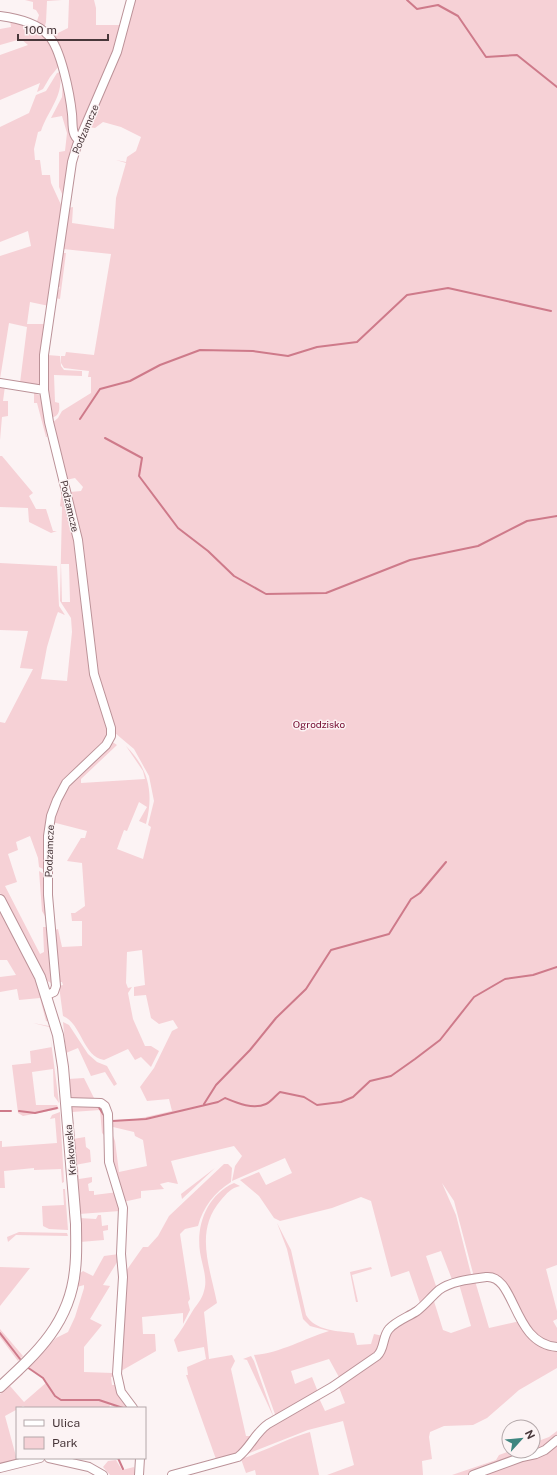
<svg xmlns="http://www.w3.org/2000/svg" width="557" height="1475" font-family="'Public Sans',sans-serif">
	<rect width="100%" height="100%" fill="#fcf3f4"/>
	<path fill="#f6d1d6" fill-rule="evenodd" d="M25 0H62L47 1 46 22 44 29 36 24 39 15 36 10 33 9V2Z
		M69 0H94L96 8V25H121L111 60 78 134 52 36 68 28Z
		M134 0H557V1265L546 1269 557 1311V1319L553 1321 557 1328V1346L537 1340 505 1286 474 1277 454 1201 442 1183 456 1215 472 1278 453 1282 441 1251 426 1256 437 1289 420 1303 409 1271 391 1277 371 1201 361 1197 332 1208 280 1221 274 1218 259 1196 240 1180 259 1172 266 1185 292 1173 285 1158 232 1181 235 1166 242 1156 234 1146 171 1161 178 1184 168 1182 160 1184 164 1189 141 1191V1198L123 1202 114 1174 111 1131 115 1141 119 1172 147 1166 143 1140 135 1136 134 1132 113 1127 110 1119 112 1121 137 1119 172 1111 169 1099 147 1101 140 1087 154 1068 172 1031 178 1028 173 1020 159 1024 151 1018 146 995 134 996V987L145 985 142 950 127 952 126 983 128 988 132 987 128 993 133 1019 145 1046H151L159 1051 151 1067 141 1057 135 1060 128 1049 104 1060C83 1057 82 1024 63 1016L59 986 63 985 62 982H59L55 930 58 929 62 947 82 946V921H72L71 913H75L85 906 82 863 67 861 81 838H85L87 831 52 822C63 786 86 767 111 741L117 745 81 779V783L145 779 143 771 126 746C149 769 154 793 146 824L139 821 147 807 139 802 127 831 124 830 117 849 143 859 151 827 148 825 154 801 149 776 134 749 115 733 97 673 85 564 77 520 70 492 81 491 83 487 75 478 66 480 52 423 58 418 62 411 91 393V377H88L89 371 64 368 61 363V356H65L66 352 94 355 111 254 63 249 68 208 73 207 72 223 114 229 116 198 126 163 116 160 126 162 127 157 136 151 141 137 121 127 103 122 95 128 88 127Z
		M10 20C46 31 47 30 59 66L50 77 43 89 37 92 40 83 0 100V55L28 45 21 39 0 45V29L11 27Z
		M60 72C64 96 48 110 41 131L38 132 34 149 35 160H40L42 175H50L51 183 62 207 49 306 30 302 27 324H47L40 387 20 383 27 327 9 323 0 379V256L31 246 28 231 0 242V127L29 113 36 95 46 91 57 73Z
		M63 77 74 142 68 165 63 196 59 187V152L65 151 67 133 62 116 51 118 62 97Z
		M62 253H66L60 299 55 298 56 290H59L60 287 57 286Z
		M47 355 60 356 61 366 64 370 82 371V376L54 375 55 402 59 403C60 411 59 416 51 418L46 372Z
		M0 384 5 386 3 401H8V416L2 417 0 440Z
		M36 392V394L42 396 47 437H46L37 403H34V393Z
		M0 456H2L33 493 29 496 36 509H46L53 531H57L51 533 29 522 28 508 0 507Z
		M62 489 73 527 91 668 109 725 106 739 55 798 45 870 39 867 38 858 30 836 16 842 18 850 8 854 17 882 5 886 40 954 44 952 43 927H48L51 983 46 980 29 943 0 893V722L5 723 33 669 20 668 28 631 0 630V563L57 566 59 606 65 615 58 612 56 617 47 647 41 679 67 681 72 632 71 618 60 601 62 507 60 506ZM61 564H69L70 602H62Z
		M39 871 44 874 46 918 42 911Z
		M0 907 34 974 50 1022 46 1021 40 998 19 1000 17 989 0 992V977L16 975 7 960H0Z
		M63 1022 69 1025 88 1054 97 1062 107 1066 117 1084 114 1086 105 1072 91 1076 78 1048 66 1053Z
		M33 1023 49 1026 59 1103 54 1096 53 1069 32 1072 36 1105H57L59 1109 23 1116 18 1113 12 1065 31 1063 30 1051 52 1047 49 1027Z
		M84 1078 95 1100H73L70 1098 68 1079Z
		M71 1105 104 1107 107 1138 102 1133 100 1110 72 1112 74 1134H72Z
		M60 1112 64 1182 62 1183 61 1169 34 1170V1168L4 1171 5 1188H0V1141H2V1147L57 1143 55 1118 50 1119 52 1115Z
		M85 1137 86 1147 90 1150 91 1162 75 1165 73 1139Z
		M224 1164H228L232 1168 231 1182C214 1193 203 1207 198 1226L185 1229 180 1234 190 1299 188 1302 190 1310 183 1324V1313L142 1317 143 1334H155L156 1351 121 1371H119L126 1271 143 1247H148L158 1236 169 1216Z
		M78 1167 79 1179 92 1177V1182L88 1184 89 1191H94V1195L118 1192 120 1211 79 1214 75 1168Z
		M215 1168 182 1199 181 1194Z
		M234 1183 240 1186C231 1188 227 1193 221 1200 194 1231 210 1267 217 1303L204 1312 209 1359 232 1355 235 1361 231 1369 246 1436H253L243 1450 217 1462 186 1375H188L187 1367 206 1359 204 1347 178 1352 174 1340C181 1331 186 1322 192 1312 196 1305 202 1300 204 1291 208 1279 202 1265 200 1252 196 1225 207 1195 234 1183Z
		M63 1189H65L68 1230 49 1229 43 1226 42 1206 64 1205Z
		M98 1215H101L102 1226 108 1225V1230L103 1231 104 1240 80 1242 79 1218 96 1219Z
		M277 1223 291 1250 306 1315C315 1331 338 1331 354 1333L357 1345 371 1344 374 1334 383 1336 379 1351 340 1379 329 1359 291 1371 295 1384 312 1377 318 1392 276 1417 254 1355C281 1353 305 1338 329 1331L310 1326 303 1319 287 1249Z
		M19 1232 67 1233 68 1236 16 1235 8 1242 7 1237Z
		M119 1254V1259L103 1285 110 1286 90 1319 102 1325 84 1347V1372L113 1373 115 1357 116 1376 111 1377 112 1385H117L129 1408H117L110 1405 109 1408H27L23 1406 5 1416 17 1460 0 1464V1394L7 1385 22 1372 23 1374 10 1386 24 1402 47 1382 28 1366 56 1338 68 1332 75 1317 84 1288V1285L77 1287 79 1274 83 1271 93 1276 104 1256Z
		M0 1267 30 1268 0 1306Z
		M371 1267 372 1269 352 1275 358 1302H356L350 1272Z
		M475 1281 489 1328 520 1321 526 1332 557 1349V1368L519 1390 487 1418 473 1425 444 1426 430 1432 429 1437 432 1459 422 1461 423 1475H327L354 1465 343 1421 308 1430 242 1456 257 1435 318 1396 325 1411 345 1403 338 1385 381 1355 389 1332 433 1298 443 1330 451 1333 471 1326 459 1284Z
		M0 1329 23 1356 18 1361 0 1337Z
		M251 1356 254 1361 274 1418 247 1360 243 1359Z
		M557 1431V1437L545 1448 468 1475H452L496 1460 499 1455 510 1451H533V1443L549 1437Z
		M310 1432 319 1475H256L255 1470 246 1473 241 1459C265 1451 286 1439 310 1432Z
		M557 1443V1475H478Z
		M116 1460 122 1470 134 1467 135 1475H110L103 1467 108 1461Z"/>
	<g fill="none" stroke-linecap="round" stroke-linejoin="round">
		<path stroke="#ce7a8a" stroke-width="2" d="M407 0 417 9 438 5 458 16 486 57 517 55 557 87
			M80 419 100 389 130 381 160 365 200 350 253 351 288 356 317 347 357 342 407 295 448 288 551 311
			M105 438 142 458 139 476 178 528 208 551 234 576 266 594 326 593 410 560 478 546 527 521 557 516
			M204 1104 216 1085 250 1050 276 1018 306 989 331 950 389 934 411 899 420 893 446 862
			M98 1106 105 1117
			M0 1111H11
			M19 1111 35 1113 57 1108
			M112 1121 146 1119 218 1102 225 1098C237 1103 253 1110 266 1104 271 1102 276 1095 280 1092L304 1097 317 1105 341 1102 353 1097 370 1081 391 1076 415 1059 440 1040 474 997 505 979 533 975 557 967
			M0 1333 20 1359
			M27 1367 43 1378 55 1396 61 1400H99L123 1408
			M118 1458 123 1469"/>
		<defs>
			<path id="minor" d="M0 16C16 18 37 23 48 35 61 48 70 95 72 114 73 123 71 135 79 140
				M0 383 44 390
				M47 995 54 992 56 986 48 895V836L51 816 57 800 66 783 106 745 111 736V728L94 674 78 540 49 422 44 390V355L72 162 77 145 117 52 131 0
				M66 1102 101 1103 105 1106 108 1114 109 1162 123 1208 121 1254 123 1277 117 1374 121 1392 133 1408
				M49 1458 89 1467 103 1475
				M0 1468 40 1458
				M139 1475 140 1458
				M172 1475 238 1457C250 1448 255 1433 268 1424L332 1387 377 1356C385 1349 382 1337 389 1329 396 1321 408 1317 417 1311 425 1305 431 1297 439 1290 451 1281 471 1279 486 1277 516 1274 512 1344 557 1347
				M473 1475 522 1457 536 1454 545 1450 557 1440"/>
			<path id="major" d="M0 900 40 977 58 1035 63 1067 76 1224C76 1239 77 1254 75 1270 70 1323 37 1353 0 1387"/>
		</defs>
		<use href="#minor" stroke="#bb9298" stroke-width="10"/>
		<use href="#major" stroke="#bb9298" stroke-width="12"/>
		<use href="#minor" stroke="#fff" stroke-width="8"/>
		<use href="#major" stroke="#fff" stroke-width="10"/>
	</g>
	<g text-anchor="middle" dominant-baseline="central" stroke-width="3" stroke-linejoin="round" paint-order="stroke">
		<g font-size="10" fill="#48373a" stroke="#fcf3f4">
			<text transform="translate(85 129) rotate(-67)">Podzamcze</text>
			<text transform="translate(70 506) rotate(77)">Podzamcze</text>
			<text transform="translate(49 851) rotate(-88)">Podzamcze</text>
			<text transform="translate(70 1150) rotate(-95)">Krakowska</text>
		</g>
		<g font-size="10" fill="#730b30" stroke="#fcf3f4">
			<text x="319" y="724">Ogrodzisko</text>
		</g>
	</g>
	<rect x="16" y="1407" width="130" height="52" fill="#fcf3f4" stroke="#b4a8aa"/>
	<rect x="24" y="1420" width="20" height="6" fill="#ffffff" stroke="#b4a8aa"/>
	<text x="52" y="1427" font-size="12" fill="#48373a">Ulica</text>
	<rect x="24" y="1437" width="20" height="12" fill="#f6d1d6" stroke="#b4a8aa"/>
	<text x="52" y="1447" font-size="12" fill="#48373a">Park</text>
	<g transform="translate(521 1439) rotate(63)"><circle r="19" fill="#fcf3f4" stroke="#b4a8aa"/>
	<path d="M0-3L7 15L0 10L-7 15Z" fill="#3f8680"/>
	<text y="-6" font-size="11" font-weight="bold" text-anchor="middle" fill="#48373a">N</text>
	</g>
	<path d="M18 34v6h90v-6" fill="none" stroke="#48373a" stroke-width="2"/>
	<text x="24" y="34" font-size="12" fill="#48373a" stroke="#fcf3f4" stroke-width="3" paint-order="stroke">100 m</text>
</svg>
